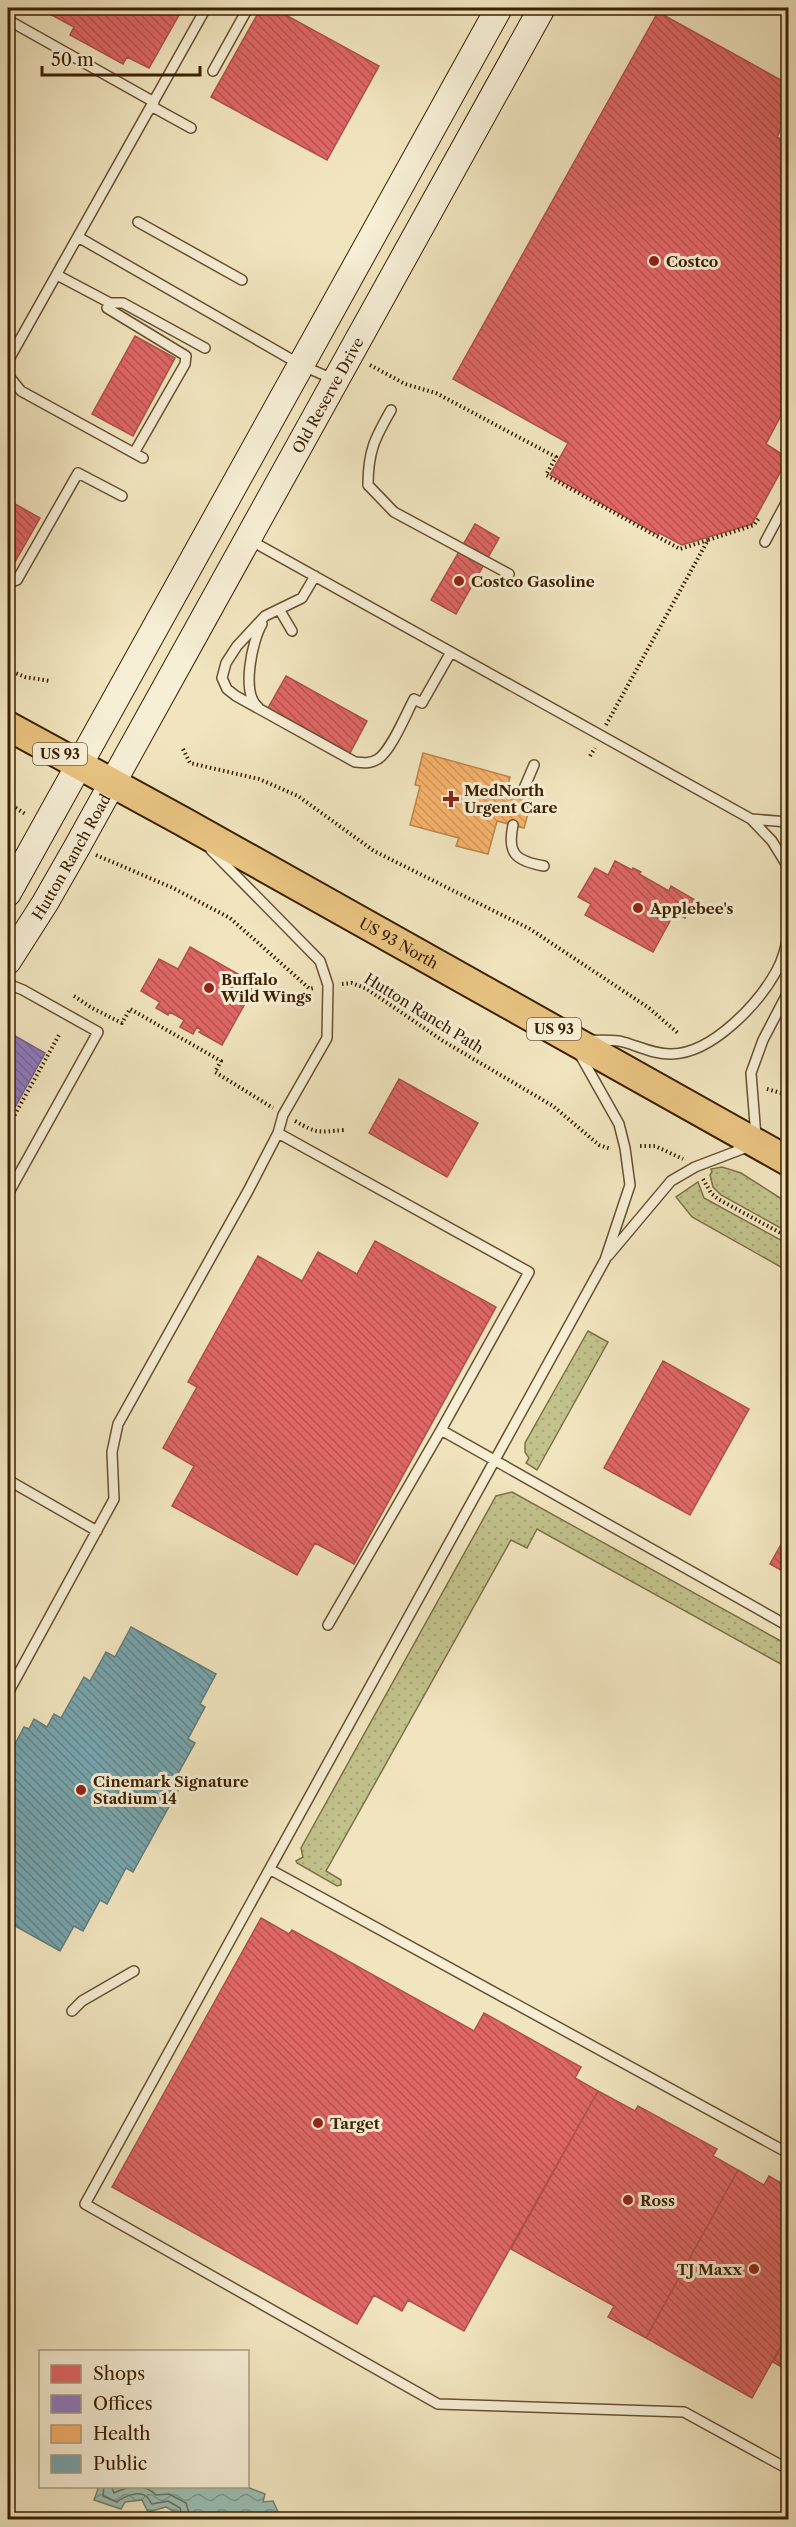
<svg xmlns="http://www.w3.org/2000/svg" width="796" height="2527" font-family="'Libre Caslon Text',serif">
	<defs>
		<pattern id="green-dots" width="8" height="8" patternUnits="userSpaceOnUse" patternTransform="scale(1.5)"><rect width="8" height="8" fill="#c2c28c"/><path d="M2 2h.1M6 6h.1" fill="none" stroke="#a8a677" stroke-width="1.8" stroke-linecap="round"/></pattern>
		<pattern id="water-waves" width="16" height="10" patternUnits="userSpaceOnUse" patternTransform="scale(1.5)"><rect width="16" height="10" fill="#9bbfb5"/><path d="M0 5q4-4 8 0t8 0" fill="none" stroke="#809b91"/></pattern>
		<pattern id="shops-back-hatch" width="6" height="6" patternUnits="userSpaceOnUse" patternTransform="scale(1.5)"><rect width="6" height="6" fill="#e06666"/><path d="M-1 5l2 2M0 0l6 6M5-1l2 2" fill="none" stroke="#b75452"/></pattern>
		<pattern id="offices-back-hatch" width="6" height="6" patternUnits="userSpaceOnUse" patternTransform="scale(1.5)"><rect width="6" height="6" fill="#8e7cc3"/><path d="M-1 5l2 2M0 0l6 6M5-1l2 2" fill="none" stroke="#75659c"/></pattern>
		<pattern id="health-back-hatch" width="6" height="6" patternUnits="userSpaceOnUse" patternTransform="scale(1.5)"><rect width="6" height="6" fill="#f6b26b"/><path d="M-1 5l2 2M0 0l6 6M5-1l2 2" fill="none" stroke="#d4995b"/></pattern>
		<pattern id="public-back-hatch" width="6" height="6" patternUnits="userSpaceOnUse" patternTransform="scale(1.5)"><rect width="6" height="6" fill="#76a5af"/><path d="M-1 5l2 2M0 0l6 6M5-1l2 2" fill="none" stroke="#62868c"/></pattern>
	</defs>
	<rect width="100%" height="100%" fill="#f1e5bf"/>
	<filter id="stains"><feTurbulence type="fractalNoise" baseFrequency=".00333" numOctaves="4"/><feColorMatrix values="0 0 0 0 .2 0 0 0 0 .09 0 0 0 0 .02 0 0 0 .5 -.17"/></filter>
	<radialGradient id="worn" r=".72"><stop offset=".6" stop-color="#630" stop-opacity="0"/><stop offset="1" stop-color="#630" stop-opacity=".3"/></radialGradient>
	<path fill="url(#green-dots)" stroke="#7e7146" stroke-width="1.5" d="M722 1167 741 1173 788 1203V1232L721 1195 713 1187 710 1175 712 1172 711 1169Z
		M698 1182 704 1198 788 1244V1271L692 1217 676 1197Z
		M588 1331 608 1342 537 1470 526 1463 529 1458 525 1452V1443Z
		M512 1492 788 1645V1668L537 1529 527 1548 511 1540 326 1871 341 1880V1885L337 1886 297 1863 296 1861 303 1857 301 1848 496 1496Z"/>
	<path fill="url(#water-waves)" stroke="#757f6d" stroke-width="1.5" d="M96 2487H247L265 2494 263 2502 273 2501 280 2516 285 2519H178L175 2512 166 2507 148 2512 142 2500 125 2502 121 2509 94 2500 98 2489Z"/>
	<path fill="url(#shops-back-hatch)" stroke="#ae5148" stroke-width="1.5" d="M51 8H183L149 68 127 57 123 64 70 35 74 27 48 13Z
		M261 8H273L379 66 327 160 211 97Z
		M658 12 788 84V116L777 137 788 144V402L766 444 788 458 752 524 682 545 659 533 658 535 550 475 568 443 453 379Z
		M135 336 175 358 133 436 92 414Z
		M8 500 40 518 11 569 8 567Z
		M475 524 499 538 456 614 431 600Z
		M286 676 367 721 350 753 268 708Z
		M615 861 632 870 633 868 641 872 639 874 669 891 671 886 695 900 685 918 675 912 653 952 585 915 591 904 578 897 595 868 608 875Z
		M190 947 256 984 222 1045 199 1032 201 1030 197 1027 193 1034 180 1027 184 1020 170 1012 168 1015 156 1008 160 1002 141 991 159 959 178 969Z
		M399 1079 478 1123 447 1177 369 1133Z
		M375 1241 496 1307 354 1564 315 1543 297 1575 172 1506 194 1466 163 1448 197 1387 188 1382 258 1256 302 1281 318 1252 357 1274Z
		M663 1361 749 1409 690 1515 604 1468Z
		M788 1532V1574L770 1564Z
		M261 1918 289 1934 292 1930 474 2031 484 2013 581 2067 575 2078 598 2091 464 2331 408 2300 402 2311 374 2295 357 2324 112 2187Z
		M598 2091 635 2111 638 2106 717 2149 713 2156 738 2170 646 2338 608 2317 614 2306 511 2249Z
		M738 2170 764 2185 769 2176 788 2187V2333L752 2398 646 2338Z
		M788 2333V2371L773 2362Z"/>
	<path fill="url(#offices-back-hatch)" stroke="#756089" stroke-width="1.5" d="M15 1036 45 1053 8 1120V1049Z"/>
	<path fill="url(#health-back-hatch)" stroke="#be864b" stroke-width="1.5" d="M423 753 510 777 507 789 533 796 524 828 497 821 488 854 456 846 459 838 410 825 420 786 415 785Z"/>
	<path fill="url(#public-back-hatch)" stroke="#647d7b" stroke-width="1.5" d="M131 1627 216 1674 200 1704 205 1707 188 1739 195 1743 175 1779 182 1783 133 1872 126 1868 107 1904 100 1900 83 1931 74 1926 60 1951 8 1922V1817L12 1809 8 1806V1797L12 1789 8 1786V1757L24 1727 29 1729 34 1719 47 1727 54 1714 61 1718 84 1677 90 1681 106 1652 115 1657Z"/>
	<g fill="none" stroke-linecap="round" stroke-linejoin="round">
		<path stroke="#6b705b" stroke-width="1.5" d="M104 2486 103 2496 117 2502C123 2497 139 2490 146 2496 149 2498 150 2502 152 2504L168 2501 180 2508 183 2520
			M111 2486 114 2493C128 2486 144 2483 156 2495L169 2494 186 2503 191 2520"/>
		<defs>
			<path id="service" d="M8 20 154 102
				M213 71 248 8
				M151 106 191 128
				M138 222 242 280
				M78 237 301 365 335 380
				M57 275 110 303H123L205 348
				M107 308 186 356 185 364 134 453
				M8 361 206 8
				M8 375 21 391 143 458
				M391 410C375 438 368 451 368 485L394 512 509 574
				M248 539 751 819 772 841 788 867
				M765 542 788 499
				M315 576 302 598 265 616 237 646 226 663 222 678 227 689 236 696 355 762C363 763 370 764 378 759 391 751 406 714 414 699L422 703 451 652
				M8 580 11 582 17 580 78 473 122 496
				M279 609 292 631
				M258 707C241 693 252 641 262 624
				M522 793 534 765
				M751 819 788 822
				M513 825C507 853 515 861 544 866
				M8 984 23 990 98 1032 8 1194
				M591 1040C601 1041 613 1039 623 1042 639 1046 655 1055 672 1054 713 1053 759 1003 777 970 783 959 786 947 788 935
				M579 1053 619 1124 625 1148 630 1185 605 1260 85 2204 438 2404 684 2412 788 2469
				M278 1133 529 1272 441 1430 328 1625
				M756 1137 751 1073 763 1040 788 992
				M608 1256 671 1181 695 1167 750 1146
				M441 1430 788 1626
				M8 1480 97 1531
				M8 1693 114 1499 112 1452 118 1424 248 1191 278 1133 283 1115 327 1038 328 985 320 961 211 850
				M271 1870 788 2153
				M72 2011 82 2001 134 1971"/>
			<g id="secondary">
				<path d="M8 893 499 8"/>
				<path id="s1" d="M8 961 45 903 77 847 542 8"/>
			</g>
			<g id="primary">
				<path id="s2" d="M8 726 182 821 788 1161"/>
			</g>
		</defs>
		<use href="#service" stroke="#685130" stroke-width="12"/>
		<use href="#secondary" stroke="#3b2001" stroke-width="28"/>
		<use href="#primary" stroke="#3b2001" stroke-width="32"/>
		<path stroke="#3b2001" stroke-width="4" stroke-dasharray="1.5 3" stroke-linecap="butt" d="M370 365 405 384 436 393 556 457 546 475 680 549 708 540
			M8 670 25 677 50 681
			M606 725 708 540 754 525 759 518
			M183 749 190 763 259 779 298 796 374 851 530 929 649 1008 679 1034
			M590 756 595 748
			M8 803 27 815
			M96 855 173 888 230 918 310 989 314 988
			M342 984 352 983 367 989 443 1041 553 1106 599 1145 611 1149
			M74 996 92 1008 122 1023 130 1009 221 1061 215 1072 273 1108
			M767 1089 788 1095
			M295 1121C318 1134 317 1132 344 1130
			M8 1127 59 1035
			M640 1146H655L683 1159
			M703 1179 711 1193 718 1199 788 1237"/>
		<use href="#service" stroke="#f6eed5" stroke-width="9"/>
		<use href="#secondary" stroke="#f6eed5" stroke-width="26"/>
		<use href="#primary" stroke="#e8c280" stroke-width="28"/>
	</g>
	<g fill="#8f2418" stroke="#f6eed5" stroke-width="2">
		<circle cx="654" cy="261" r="6"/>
		<circle cx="459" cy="581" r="6"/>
		<path d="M448 790h6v6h6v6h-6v6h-6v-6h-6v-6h6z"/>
		<circle cx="638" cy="908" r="6"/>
		<circle cx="209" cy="988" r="6"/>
		<circle cx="81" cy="1790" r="6"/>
		<circle cx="318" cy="2123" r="6"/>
		<circle cx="628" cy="2200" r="6"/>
		<circle cx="754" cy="2269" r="6"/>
	</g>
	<g text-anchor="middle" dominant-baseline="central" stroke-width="6" stroke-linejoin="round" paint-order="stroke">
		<g fill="#f6eed5" stroke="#735e41" stroke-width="1.5">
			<rect x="33" y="743" width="54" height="22" rx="4.5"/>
			<rect x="527" y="1018" width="54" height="22" rx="4.5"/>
		</g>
		<g font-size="14" font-weight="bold" fill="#3b2001">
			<text x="60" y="754">US 93</text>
			<text x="554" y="1029">US 93</text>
		</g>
		<g font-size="15" font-weight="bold" fill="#3b2001" stroke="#f6eed5" text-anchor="start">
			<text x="666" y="261">Costco</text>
			<text x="471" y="581">Costco Gasoline</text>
			<text x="464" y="790">MedNorth<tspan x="464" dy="17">Urgent Care</tspan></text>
			<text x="650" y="908">Applebee's</text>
			<text x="221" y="979">Buffalo<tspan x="221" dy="17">Wild Wings</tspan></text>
			<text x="93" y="1781">Cinemark Signature<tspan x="93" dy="17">Stadium 14</tspan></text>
			<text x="330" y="2123">Target</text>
			<text x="640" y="2200">Ross</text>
			<text x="742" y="2269" text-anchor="end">TJ Maxx</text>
		</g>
		<g font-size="15" fill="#3b2001" stroke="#f6eed5">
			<text stroke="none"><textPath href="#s1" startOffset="650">Old Reserve Drive</textPath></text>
			<text stroke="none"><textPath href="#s1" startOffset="122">Hutton Ranch Road</textPath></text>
			<text stroke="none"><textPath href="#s2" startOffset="447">US 93 North</textPath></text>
			<text transform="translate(424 1013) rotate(32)">Hutton Ranch Path</text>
		</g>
	</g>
	<rect width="796" height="2527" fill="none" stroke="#f1e5bf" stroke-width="30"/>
	<rect x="9" y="9" width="778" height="2509" fill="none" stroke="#3b2001" stroke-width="3"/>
	<rect x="15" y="15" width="766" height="2497" fill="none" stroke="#3b2001" stroke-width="1.5"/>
	<rect x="39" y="2350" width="210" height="138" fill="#f6eed5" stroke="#ab9c80" stroke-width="1.5"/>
	<rect x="51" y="2365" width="30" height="18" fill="#e06666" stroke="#ab9c80" stroke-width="1.5"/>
	<text x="93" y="2380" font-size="18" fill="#3b2001">Shops</text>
	<rect x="51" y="2395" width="30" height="18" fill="#8e7cc3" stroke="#ab9c80" stroke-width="1.5"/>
	<text x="93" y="2410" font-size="18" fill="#3b2001">Offices</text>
	<rect x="51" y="2425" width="30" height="18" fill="#f6b26b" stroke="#ab9c80" stroke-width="1.5"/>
	<text x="93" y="2440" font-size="18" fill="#3b2001">Health</text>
	<rect x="51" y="2455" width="30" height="18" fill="#76a5af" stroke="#ab9c80" stroke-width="1.5"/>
	<text x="93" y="2470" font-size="18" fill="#3b2001">Public</text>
	<path d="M42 66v9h158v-9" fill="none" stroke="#3b2001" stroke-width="3"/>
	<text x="51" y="66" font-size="18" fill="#3b2001" stroke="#f6eed5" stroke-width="4.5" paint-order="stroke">50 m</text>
	<rect width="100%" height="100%" filter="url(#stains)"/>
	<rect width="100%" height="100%" fill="url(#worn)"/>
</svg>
